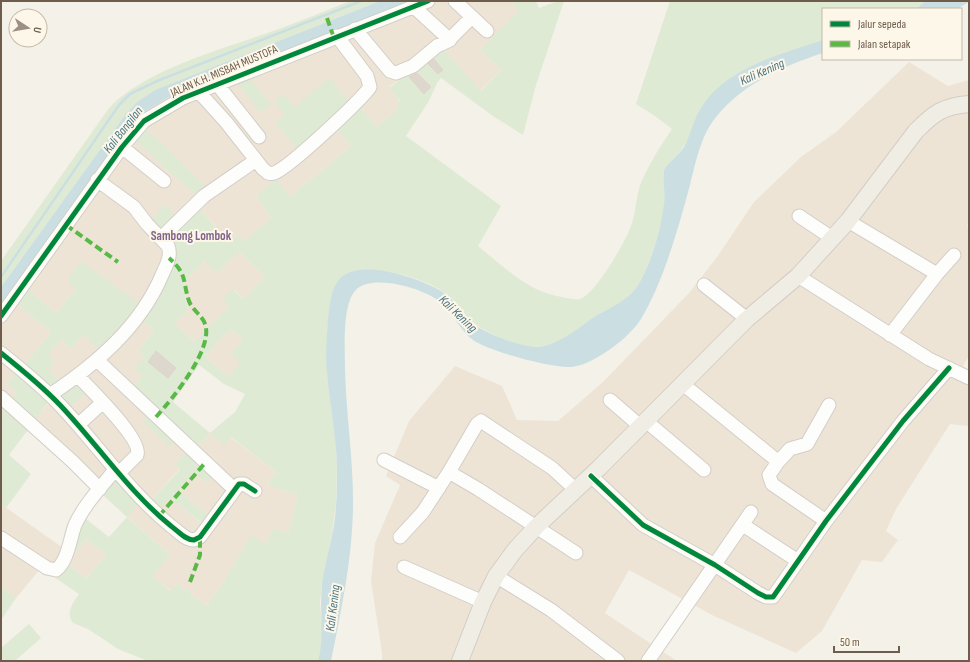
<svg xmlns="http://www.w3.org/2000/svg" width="970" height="662" font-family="'Sofia Sans Condensed',sans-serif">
	<rect width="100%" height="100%" fill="#f4f1e8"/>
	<path fill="#ede4d6" d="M410 1H511L520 10 480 50 501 70 480 91 442 47 389 87 400 102 398 109 377 127 358 104 294 107 283 95 275 102 331 122 351 146 290 197 256 196 271 218 244 242 229 243 199 207 182 222 164 205 169 240 147 309 76 289 56 313 19 282 122 136 145 111 154 104 219 76Z
		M909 62 948 86 969 80V222L967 226 969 229V356L963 366 969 370V426L950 424 896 509 886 531 898 540 882 562 862 560 822 631 796 653 714 616 629 570 605 613 677 661H382V653L371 581 375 543 400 485 386 476 409 421 455 366 502 386 517 420 558 421 603 382 689 293 717 257 754 202 801 157 836 132Z
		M239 251 265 277 243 299 234 289 230 306 194 342 175 323 188 310 183 283 205 261Z
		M8 296 51 333 7 384 17 392 1 412V306Z
		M134 314 154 330 138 351 144 357 142 376 170 447 180 436 192 446 176 464 180 468 150 502 170 497 203 525 210 517 178 490 194 472 191 455 210 433 230 437 276 472 267 485 298 495 288 533 265 544 251 536 223 583 206 606 177 583 171 591 152 576 170 555 28 428 52 399 68 388 48 370 47 355 61 340 70 349 84 335Z
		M231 329 243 340 241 363 228 377 205 356Z
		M1 504 73 555 86 539 106 555 86 579 68 564 57 579 41 568 16 598 1 587Z"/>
	<path fill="#dfead4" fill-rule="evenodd" d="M350 1H380L155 90 137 102 125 115 1 287V261L109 108C145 69 226 48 276 30 301 21 325 11 350 1Z
		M511 1H536L539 8 558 1H564L536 85 523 135 493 116 441 78 437 83 429 101 406 136 501 206 478 246C504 267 528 292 562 297 568 298 574 300 580 299 595 295 628 238 632 223 637 207 636 191 644 176 652 159 662 144 672 129L655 116 636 104 670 1H925L916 9H823V40L746 69 725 82 680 152 664 170C662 181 666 192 665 203 662 228 653 254 643 276 640 284 635 292 628 298 621 304 612 307 604 311 584 322 563 345 538 347 523 348 494 336 481 328 469 321 461 308 451 298 431 279 388 269 361 270L332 293 328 320 327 373 334 414 337 466 336 505 332 534 322 585 320 602 323 639 318 661H148L118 649 88 629 73 623C65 613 73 603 79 594L57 579 68 564 86 579 106 555 86 539 73 555 63 548 77 512 109 537 127 517 101 493 115 475 140 501 127 517 170 555 153 576 170 591 177 583 206 606 223 583 251 535 265 544 274 529 288 533 298 495 267 485 276 472 231 437 224 445 210 433 191 455 213 474 206 483 194 472 178 490 210 517 204 525 170 498 159 510 150 502 180 469 175 464 192 446 180 436 170 447 143 422 153 410 130 389 142 376 134 369 144 357 138 351 154 330 134 314 101 352 84 335 70 349 61 340 48 355 55 362 48 370 68 388 78 382 87 392 64 413 51 399 9 455 31 474 6 508 1 504V412L17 392 7 384 51 333 8 296 19 282 56 313 76 289 67 281 81 261 147 309 173 256 150 221 165 204 182 222 199 207 228 243 239 235 244 241 271 218 256 196 276 179 290 197 351 146 331 122 299 151 275 123 285 114 274 102 283 94 295 107 329 77 354 107 358 104 377 127 398 109 396 106 400 101 389 88 442 47 481 91 501 70 480 50 519 10ZM239 251 265 277 243 299 233 289 223 299 229 306 194 342 175 323 188 310 183 283 205 261 217 273ZM231 329 243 340 231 353 240 363 228 377 205 356ZM199 365 224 384 245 394 235 412 210 433 173 402Z
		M248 77 271 104 261 112 235 82Z
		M145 127 208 189 198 197 133 139Z
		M1 587 16 598 1 620Z
		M29 624 41 638 15 661H1V648Z"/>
	<path fill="#cbdfe2" d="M380 1H410L219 76 167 98 145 111 122 136 1 306V287L125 115 137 102 155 90Z
		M925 1H969V2L957 9H916Z
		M823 40V53C783 66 743 84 716 117 700 137 696 162 690 185 679 226 663 283 641 319 632 333 617 345 603 354 593 360 581 367 569 367 549 367 488 351 473 340 460 331 454 314 443 304 427 289 371 272 355 291 342 306 345 349 345 368 346 415 354 463 353 510 352 560 341 612 331 661H318C325 635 319 611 322 585 324 568 329 551 332 535 337 513 337 489 337 467 336 435 330 405 327 373 325 355 327 336 328 318 330 306 330 291 338 281 356 256 419 278 441 291 455 299 462 314 474 324 486 334 522 347 538 347 559 345 578 328 594 317 614 305 632 300 642 278 653 256 661 229 664 204 666 193 662 182 664 170 669 162 678 156 684 147 691 135 693 120 701 108 725 68 781 54 823 40Z"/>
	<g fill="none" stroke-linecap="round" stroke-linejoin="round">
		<path stroke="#cbdfe2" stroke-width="2.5" d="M1 277 119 105 130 94 157 81 361 1"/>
	</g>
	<path fill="#ddd7ce" stroke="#dcd5cb" d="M434 59 443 70 438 74 428 64Z
		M417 73 431 87 424 94 409 77Z
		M156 351 176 368 168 378 148 362Z"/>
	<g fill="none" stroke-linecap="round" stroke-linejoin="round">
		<defs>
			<path id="minor" d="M455 1 487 31
				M414 7 450 40
				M355 29 390 71 396 73 413 66 437 46 448 41 472 17
				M217 84 259 137
				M198 91 226 122 263 169 268 173C271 174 272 174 274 173 289 168 361 100 370 87L367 76 337 36
				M122 147 164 181
				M799 216 832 238
				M848 221 937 274 890 335
				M161 238 204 196 256 160
				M937 274 954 255
				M798 276 929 359 969 378
				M704 285 747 319
				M1 316 122 147 144 121 183 98 428 1
				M1 353C21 369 42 386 60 405 98 445 128 491 171 526 178 531 185 540 194 540L200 537 239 484H244L255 491
				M98 361 234 489
				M78 376C89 388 143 440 137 455L118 474
				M684 385 775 459 778 462 769 475 772 484 826 521
				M50 395C96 364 140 327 162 275 166 266 172 256 168 246L147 224 134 207 97 180
				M1 397 72 461 100 489
				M610 400 640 426
				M646 421 704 470
				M78 425 102 403
				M384 460 439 488
				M778 462 790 449 807 444 829 405
				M591 476 643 525 715 565 758 593 766 597H773L826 521 903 421 949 368
				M576 490 552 468 481 421 477 424 449 472 478 489 576 553
				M743 525 798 561
				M400 537 423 512 449 472
				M1 538 47 568 56 570C68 561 70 538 75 525 84 505 101 487 115 470
				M404 567 483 602
				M496 576 551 610 618 661
				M648 661 751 512"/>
			<path id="major" d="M460 661 483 602 496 576 515 550 536 527 599 468 747 319 798 276 848 221 916 131C934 113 943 106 969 104"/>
		</defs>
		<use href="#minor" stroke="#d3cec6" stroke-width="15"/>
		<use href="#major" stroke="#d3cdc6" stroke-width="18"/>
		<use href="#minor" stroke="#fdfdfc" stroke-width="13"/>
		<use href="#major" stroke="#f0ede5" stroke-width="16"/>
		<path stroke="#58b947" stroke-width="4" stroke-dasharray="8 4" stroke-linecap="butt" d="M327 18 334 38
			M66 225 118 262
			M156 417C172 399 214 349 205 324 202 315 192 310 189 301 182 280 188 275 169 258
			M159 516 205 463
			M190 582 200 555V537"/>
		<defs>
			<path id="cycleway" d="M1 316 122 147 144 121 183 98 428 1
				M1 353C21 369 42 386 60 405 98 445 128 491 171 526 178 531 185 540 194 540L200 537 239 484H244L255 491
				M591 476 643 525 715 565 758 593 766 597H773L826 521 903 421 949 368"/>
		</defs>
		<use href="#cycleway" stroke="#fdf7e9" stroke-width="8"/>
		<use href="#cycleway" stroke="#00873e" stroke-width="5"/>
	</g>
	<g text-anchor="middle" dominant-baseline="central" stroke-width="4" stroke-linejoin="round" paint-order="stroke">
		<g font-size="12" fill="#6e5c4c" stroke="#fdf7e9">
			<text transform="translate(224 71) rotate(-23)">JALAN K.H. MISBAH MUSTOFA</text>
		</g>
		<g font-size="13" font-style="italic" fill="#4c7685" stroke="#fdf7e9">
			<text transform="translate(762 72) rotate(-24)">Kali Kening</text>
			<text transform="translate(123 130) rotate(-52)">Kali Bangilan</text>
			<text transform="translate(458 314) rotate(44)">Kali Kening</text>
			<text transform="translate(333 608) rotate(-83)">Kali Kening</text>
		</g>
		<g font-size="13" font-weight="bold" fill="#81658b" stroke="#fdf7e9">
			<text x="191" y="236">Sambong Lombok</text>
		</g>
	</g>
	<rect width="970" height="662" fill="none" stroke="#6e5c4c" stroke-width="4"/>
	<rect x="822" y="8" width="140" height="52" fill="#fdf7e9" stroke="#c4b9aa"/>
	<rect x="830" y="21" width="20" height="6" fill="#00873e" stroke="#c4b9aa"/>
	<text x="858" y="28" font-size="12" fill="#6e5c4c">Jalur sepeda</text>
	<rect x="830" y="41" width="20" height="6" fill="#58b947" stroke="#c4b9aa"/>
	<text x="858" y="48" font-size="12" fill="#6e5c4c">Jalan setapak</text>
	<g transform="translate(28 28) rotate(102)"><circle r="19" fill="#fdf7e9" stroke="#c4b9aa"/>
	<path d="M0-3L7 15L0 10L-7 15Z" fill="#9d9083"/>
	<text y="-6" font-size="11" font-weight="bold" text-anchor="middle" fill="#6e5c4c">U</text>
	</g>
	<path d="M834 646v6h65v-6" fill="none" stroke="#6e5c4c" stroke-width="2"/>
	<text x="840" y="646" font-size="12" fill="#6e5c4c" stroke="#fdf7e9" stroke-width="3" paint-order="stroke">50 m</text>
</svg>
